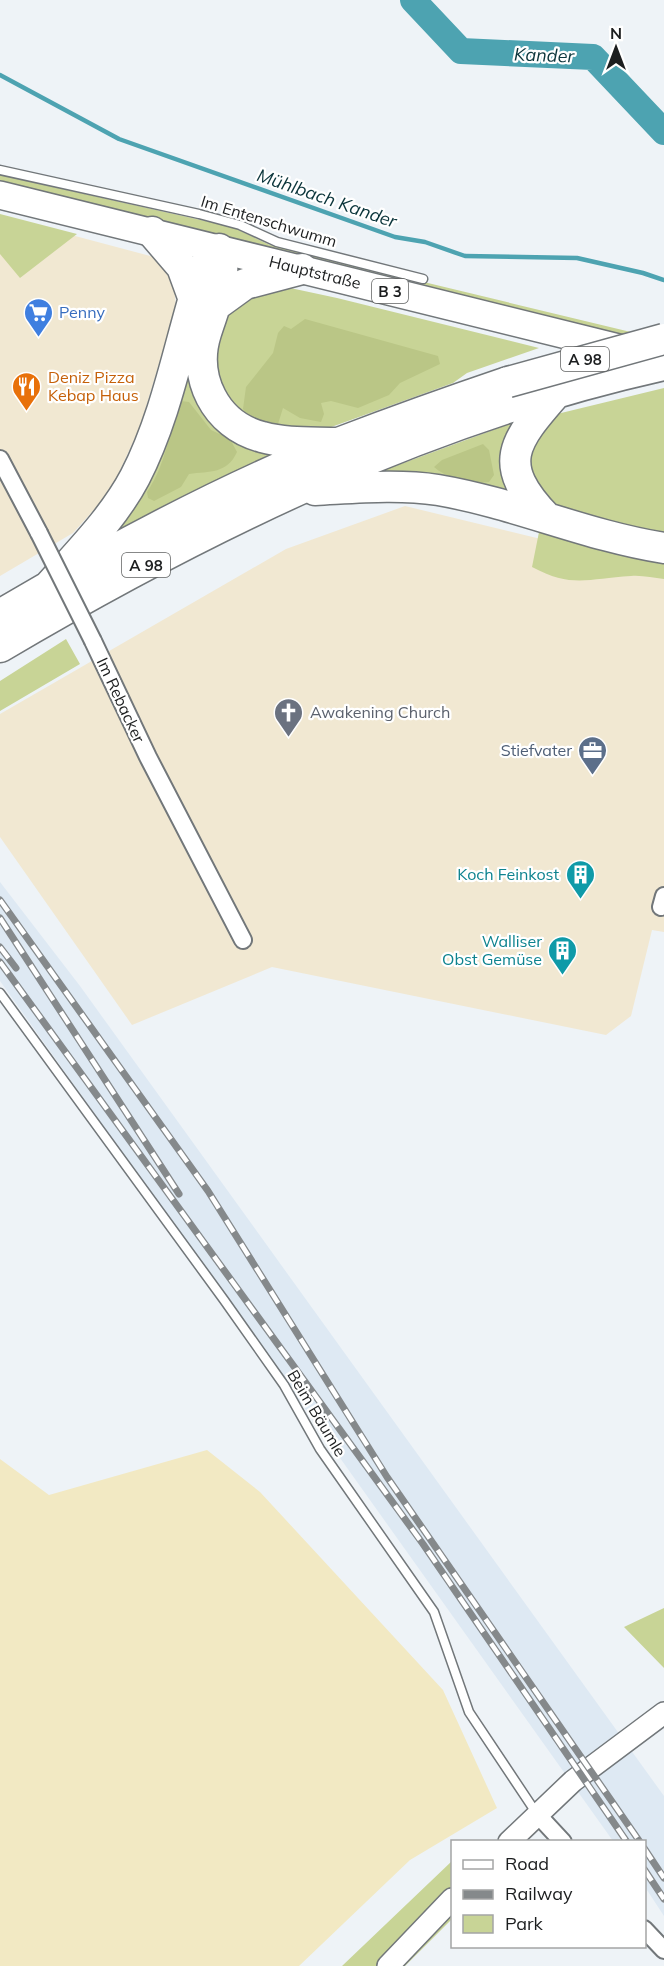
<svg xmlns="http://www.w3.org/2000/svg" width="664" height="1966" font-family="Mulish,sans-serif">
	<rect width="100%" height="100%" fill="#eef3f7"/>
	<path fill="#f1e8d2" d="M0 216 154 257 163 265 174 282 176 307 140 427 110 492 73 533 0 576Z
		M405 506 664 569V932L652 930 631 1016 606 1035 272 967 132 1025 0 837V714L286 549Z"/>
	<path fill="#dee9f3" d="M0 882 80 986 664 1796V1916L645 1887 644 1842 613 1841 0 981Z"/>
	<path fill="#c8d496" d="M0 175 232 227 270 245 664 340V349L0 184Z
		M0 214 77 234 20 278 0 254Z
		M281 286 337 298 539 348 467 373 453 383 323 430 270 433 217 392 212 340 230 305Z
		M191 359 279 454 98 543Z
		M664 388V541L624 535 535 496 523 451 557 414Z
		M523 419 522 499 368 476Z
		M540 527 664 558V579C653 578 642 575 631 576 589 578 573 589 532 567Z
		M66 639 80 664 0 711V681Z
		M664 1608V1668L624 1627Z
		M452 1861V1919L405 1966H342Z"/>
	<path fill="#bac686" d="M305 319 438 356 440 364 400 383 389 395 358 408 331 401 321 403 324 414 321 422 300 418 283 408 278 424C263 428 251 421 243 409L246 387 273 353 278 333 284 326 291 329Z
		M181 401 189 402 211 430 230 439 237 452C227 474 210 471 189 474L181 487 154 501 148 498 147 492C167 463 168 432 181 401Z
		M483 444 489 450 494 475 489 482C472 484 446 478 434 467L442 460Z"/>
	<path fill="#f2e9c3" d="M207 1450 260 1492 443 1690 497 1808 410 1860 299 1966H0V1459L49 1495Z"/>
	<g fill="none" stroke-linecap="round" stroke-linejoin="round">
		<path stroke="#4da3b1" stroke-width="4.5" d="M0 75 119 139 395 237 425 242 465 256 577 258 643 273 664 280"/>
		<path stroke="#4da3b1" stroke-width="26" d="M413 0 461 51 593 57 664 132"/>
		<defs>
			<path id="service" d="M0 170 199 214 240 225 277 242 423 279
				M0 993 224 1300 284 1385 320 1449 434 1612 469 1712 537 1814"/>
			<path id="minor" d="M0 459 39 533
				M93 641 148 757 243 940
				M661 907 664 896
				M537 1814 563 1842
				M644 1929 664 1950"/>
			<path id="tertiary" d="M509 1842 573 1781 664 1713
				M388 1966 452 1899"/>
			<path id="primary" d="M0 195 631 351"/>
			<path id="motorway" d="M152 232 182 267 193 297
				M216 305 245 284 302 269
				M315 490C356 488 397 484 438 490 515 503 587 536 664 548
				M547 518C495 464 513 442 557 392
				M50 585C80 551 114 517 135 477 168 413 180 339 202 271L212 254 219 249C229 276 214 307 206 333 192 377 215 425 262 437 287 444 313 442 339 443
				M0 615C106 552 225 488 341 442 396 421 452 401 508 382
				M0 647C207 525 428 417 664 365"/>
		</defs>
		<use href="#service" stroke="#72777a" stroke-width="11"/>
		<use href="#minor" stroke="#72777a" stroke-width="20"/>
		<use href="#tertiary" stroke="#72777a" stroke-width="24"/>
		<use href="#primary" stroke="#72777a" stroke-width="30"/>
		<use href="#motorway" stroke="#72777a" stroke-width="33"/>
		<use href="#service" stroke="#fff" stroke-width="8"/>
		<use href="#minor" stroke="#fff" stroke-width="16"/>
		<use href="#tertiary" stroke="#fff" stroke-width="21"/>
		<use href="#primary" stroke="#fff" stroke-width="27"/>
		<use href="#motorway" stroke="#fff" stroke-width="30"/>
		<defs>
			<path id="rail" d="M0 900 208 1191 387 1477 640 1842
				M0 918 179 1194
				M0 947 16 968
				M0 962 423 1544 627 1842
				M644 1848 664 1878
				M644 1869 664 1899"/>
		</defs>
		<use href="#rail" stroke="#85898b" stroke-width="7"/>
		<use href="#rail" stroke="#fff" stroke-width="4.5" stroke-dasharray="14" stroke-linecap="butt"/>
		<defs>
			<path id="minor-bridge" d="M39 533 93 641"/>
			<path id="motorway-bridge" d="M508 382 664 339"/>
		</defs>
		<use href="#minor-bridge" stroke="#72777a" stroke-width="20" stroke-linecap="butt"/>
		<use href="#motorway-bridge" stroke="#72777a" stroke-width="33" stroke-linecap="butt"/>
		<use href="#minor-bridge" stroke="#fff" stroke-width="16"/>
		<use href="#motorway-bridge" stroke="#fff" stroke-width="30"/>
	</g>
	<defs>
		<symbol id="supermarket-pin" viewBox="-11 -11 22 30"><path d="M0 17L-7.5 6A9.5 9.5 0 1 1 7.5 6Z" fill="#3f7fe0" stroke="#fff"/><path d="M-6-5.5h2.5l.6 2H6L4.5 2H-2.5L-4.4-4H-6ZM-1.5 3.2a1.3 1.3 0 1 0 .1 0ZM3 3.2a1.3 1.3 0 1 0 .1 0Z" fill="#fff"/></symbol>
		<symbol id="restaurant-pin" viewBox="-11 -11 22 30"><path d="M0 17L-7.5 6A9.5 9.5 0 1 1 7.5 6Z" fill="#e8710a" stroke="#fff"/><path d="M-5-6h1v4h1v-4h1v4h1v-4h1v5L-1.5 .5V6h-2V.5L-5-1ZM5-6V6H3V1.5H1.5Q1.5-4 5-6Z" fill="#fff"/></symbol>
		<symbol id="church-pin" viewBox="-11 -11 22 30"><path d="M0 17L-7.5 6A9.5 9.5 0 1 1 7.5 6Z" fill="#6b7280" stroke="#fff"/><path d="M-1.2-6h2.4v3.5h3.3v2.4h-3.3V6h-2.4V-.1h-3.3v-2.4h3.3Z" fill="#fff"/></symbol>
		<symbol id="office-pin" viewBox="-11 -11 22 30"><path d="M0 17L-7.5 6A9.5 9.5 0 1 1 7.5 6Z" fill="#5c6f8a" stroke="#fff"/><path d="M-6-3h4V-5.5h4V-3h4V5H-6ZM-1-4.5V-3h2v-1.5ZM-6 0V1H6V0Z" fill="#fff"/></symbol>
		<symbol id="building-pin" viewBox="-11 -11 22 30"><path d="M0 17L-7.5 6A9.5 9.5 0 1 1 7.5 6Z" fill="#0f9aa8" stroke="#fff"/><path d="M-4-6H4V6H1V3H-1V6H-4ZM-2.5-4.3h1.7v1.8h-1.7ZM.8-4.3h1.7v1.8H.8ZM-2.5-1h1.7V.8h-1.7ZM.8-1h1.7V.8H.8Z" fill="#fff"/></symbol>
	</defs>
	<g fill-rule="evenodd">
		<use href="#supermarket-pin" x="22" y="296" width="33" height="45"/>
		<use href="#restaurant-pin" x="10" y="370" width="33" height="45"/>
		<use href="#church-pin" x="272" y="696" width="33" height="45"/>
		<use href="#office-pin" x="576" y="734" width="33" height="45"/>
		<use href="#building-pin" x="564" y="858" width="33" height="45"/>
		<use href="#building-pin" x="546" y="934" width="33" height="45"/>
	</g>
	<g text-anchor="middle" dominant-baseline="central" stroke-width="4.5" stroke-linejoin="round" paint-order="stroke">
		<g fill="#fff" stroke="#606262" stroke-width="1.5">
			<rect x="372" y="279" width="36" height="24" rx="4.5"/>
			<rect x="561" y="347" width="48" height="24" rx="4.5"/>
			<rect x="122" y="553" width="48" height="24" rx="4.5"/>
		</g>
		<g font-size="15" font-weight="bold" fill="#1c1e1f">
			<text x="390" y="291">B 3</text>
			<text x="585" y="359">A 98</text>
			<text x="146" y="565">A 98</text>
		</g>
		<g font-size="16" fill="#1c1e1f" stroke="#fff">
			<text transform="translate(269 221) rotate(17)">Im Entenschwumm</text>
			<text transform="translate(315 272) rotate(14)">Hauptstraße</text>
			<text transform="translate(121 700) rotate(65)">Im Rebacker</text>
			<text transform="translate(317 1413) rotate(59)">Beim Bäumle</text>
		</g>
		<g font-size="16" fill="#366cbe" stroke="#fff" text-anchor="start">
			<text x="59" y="312">Penny</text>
		</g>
		<g font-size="16" fill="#c56008" stroke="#fff" text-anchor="start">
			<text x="48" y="377">Deniz Pizza<tspan x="48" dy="18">Kebap Haus</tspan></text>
		</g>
		<g font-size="16" fill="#5b616d" stroke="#fff" text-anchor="start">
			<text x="310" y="712">Awakening Church</text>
		</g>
		<g font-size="16" fill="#4e5e75" stroke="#fff" text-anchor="end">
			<text x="572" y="750">Stiefvater</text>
		</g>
		<g font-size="16" fill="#0d838f" stroke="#fff" text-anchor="end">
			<text x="559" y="874">Koch Feinkost</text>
			<text x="542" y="941">Walliser<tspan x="542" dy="18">Obst Gemüse</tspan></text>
		</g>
		<g font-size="18" font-style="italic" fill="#0b353b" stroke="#fff">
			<text transform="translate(544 55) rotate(2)">Kander</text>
			<text transform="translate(327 198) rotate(19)">Mühlbach Kander</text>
		</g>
	</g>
	<rect x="451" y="1840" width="195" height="108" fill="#ffffff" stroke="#a4a5a5" stroke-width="1.5"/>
	<rect x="463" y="1860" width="30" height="9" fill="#ffffff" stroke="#a4a5a5" stroke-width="1.5"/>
	<text x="505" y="1870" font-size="18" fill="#1c1e1f">Road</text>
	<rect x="463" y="1890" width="30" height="9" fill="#85898b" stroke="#a4a5a5" stroke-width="1.5"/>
	<text x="505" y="1900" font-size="18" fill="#1c1e1f">Railway</text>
	<rect x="463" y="1915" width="30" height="18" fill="#c8d496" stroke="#a4a5a5" stroke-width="1.5"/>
	<text x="505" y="1930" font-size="18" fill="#1c1e1f">Park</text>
	<g transform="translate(616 48)" stroke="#ffffff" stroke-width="4.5" paint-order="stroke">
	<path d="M0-4.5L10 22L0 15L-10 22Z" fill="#1c1e1f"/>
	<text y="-9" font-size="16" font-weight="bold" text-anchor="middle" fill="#1c1e1f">N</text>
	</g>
</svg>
